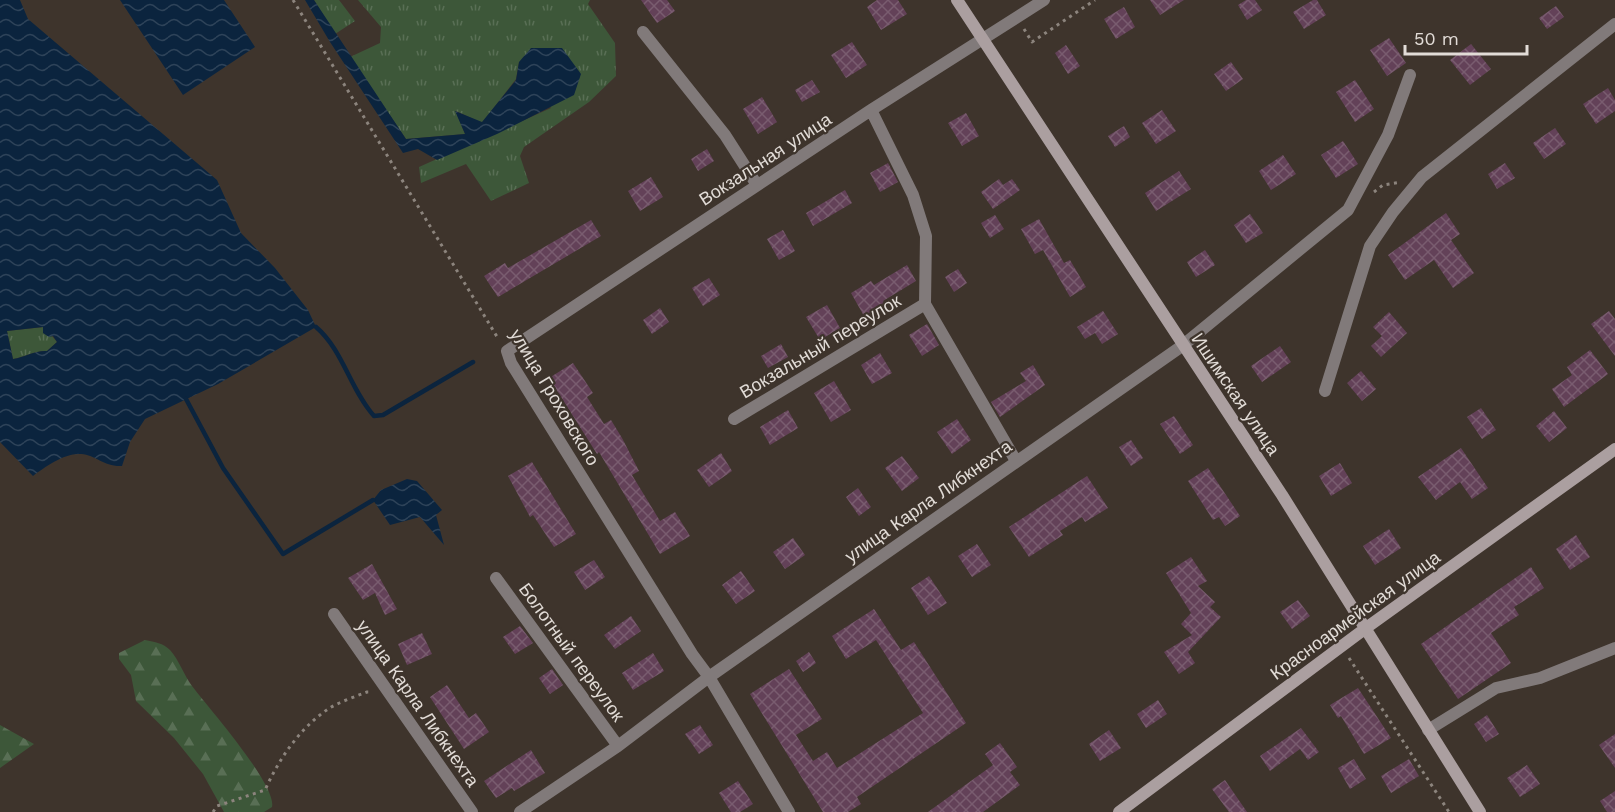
<svg xmlns="http://www.w3.org/2000/svg" width="1615" height="812" font-family="'Work Sans',sans-serif">
	<defs>
		<pattern id="grass-tufts" width="24" height="20" patternUnits="userSpaceOnUse" patternTransform="scale(1.5)"><rect width="24" height="20" fill="#3d5739"/><path d="M3 7l-1-3M5 7V3M7 7l1-3M15 17l-1-3M17 17v-4M19 17l1-3" fill="none" stroke="#596f55"/></pattern>
		<pattern id="forest-firs" width="22" height="20" patternUnits="userSpaceOnUse" patternTransform="scale(1.5)"><rect width="22" height="20" fill="#3d5739"/><path d="M5 1l3.5 6h-7zM16 11l3.5 6h-7z" fill="#596f55"/></pattern>
		<pattern id="water-waves" width="16" height="10" patternUnits="userSpaceOnUse" patternTransform="scale(1.5)"><rect width="16" height="10" fill="#0b243e"/><path d="M0 5q4-4 8 0t8 0" fill="none" stroke="#2e4359"/></pattern>
		<pattern id="building-cross-hatch" width="8" height="8" patternUnits="userSpaceOnUse" patternTransform="scale(1.5)"><rect width="8" height="8" fill="#634158"/><path d="M0 0l8 8M0 8l8-8" fill="none" stroke="#795c6f"/></pattern>
	</defs>
	<rect width="100%" height="100%" fill="#3e342c"/>
	<path fill="url(#grass-tufts)" d="M314 0H339L355 21 335 34Z
		M358 0H590L588 4 615 43 616 76 589 102 524 147 520 156 529 183 491 201 466 164 421 183 419 167 551 108 519 62 516 79 482 123 456 111 465 134 406 139 350 57 380 43 381 27Z
		M44 327 57 342 47 351C37 350 24 357 13 359L7 331Z"/>
	<path fill="url(#forest-firs)" d="M145 640C155 642 163 643 170 650 179 660 184 675 192 686 207 706 277 785 272 807L264 812H224L203 774 174 738 136 701 131 675 119 659V653Z
		M0 725 34 744 0 768Z"/>
	<path fill="url(#water-waves)" fill-rule="evenodd" d="M0 0H20L28 19 217 180 241 233 275 268 308 310 316 327 218 384 145 419 130 442 122 466C104 467 96 455 81 454 64 453 45 467 33 476L0 442ZM43 327V333L49 337 53 336 57 342 47 351C36 350 25 357 13 359L7 331Z
		M120 0H224L255 47 183 95Z
		M305 0H314L406 139 465 134 455 111 482 122 516 80 519 62 531 48H562L581 74 574 95 497 134 437 160 418 149 403 153 330 42Z
		M407 479 417 481 442 510 436 515 444 545 420 517 390 525 373 500 381 490Z"/>
	<g fill="none" stroke-linecap="round" stroke-linejoin="round">
		<path stroke="#0b243e" stroke-width="4.5" d="M316 327C343 350 350 389 374 416L383 415 473 362
			M186 399 223 468 283 554 373 500"/>
	</g>
	<path fill="url(#building-cross-hatch)" d="M641 0H667L675 11 657 23Z
		M877 0H898L907 14 881 30 867 7Z
		M1150 0H1184L1160 15Z
		M1246 0H1255L1262 10 1247 20 1238 5Z
		M1313 0H1317L1326 15 1304 29 1293 12Z
		M1556 6 1564 17 1547 29 1539 18Z
		M1124 7 1135 27 1116 39 1104 19Z
		M1389 38 1406 63 1387 76 1370 50Z
		M852 42 867 65 846 78 831 55Z
		M1471 44 1491 69 1470 85 1450 60Z
		M1066 45 1080 66 1068 74 1055 53Z
		M1231 62 1243 79 1226 91 1214 74Z
		M812 80 820 92 802 102 795 90Z
		M1355 80 1374 109 1355 122 1336 92Z
		M1608 88 1615 100V111L1596 124 1583 104Z
		M762 97 777 122 758 134 743 109Z
		M1162 110 1176 131 1156 144 1142 123Z
		M966 113 979 136 962 146 948 123Z
		M1124 126 1130 137 1115 147 1108 136Z
		M1555 128 1566 144 1544 159 1533 143Z
		M1343 141 1358 164 1336 178 1321 155Z
		M707 149 714 161 698 171 691 159Z
		M1283 155 1296 174 1271 190 1259 171Z
		M888 163 898 182 880 192 870 173Z
		M1505 163 1515 178 1497 189 1488 174Z
		M1179 171 1191 189 1156 211 1145 193Z
		M651 177 663 197 640 211 628 191Z
		M999 179 1003 185 1012 179 1020 190 993 209 981 192Z
		M845 190 852 203 813 226 806 213Z
		M1446 213 1460 234 1451 240 1474 273 1453 288 1434 260 1405 280 1388 255Z
		M1250 214 1263 233 1246 243 1234 225Z
		M995 215 1004 229 990 238 981 223Z
		M1039 219 1064 263 1070 260 1086 287 1070 297 1043 250 1035 254 1021 229Z
		M591 220 601 236 498 297 484 276 505 263 508 268Z
		M783 230 795 251 779 260 767 239Z
		M1205 250 1215 265 1196 277 1187 262Z
		M907 265 916 281 883 301 885 304 864 316 851 293 871 281 874 285Z
		M958 269 967 283 954 292 945 277Z
		M709 278 720 295 703 306 692 288Z
		M827 305 840 328 820 340 806 317Z
		M660 308 669 322 652 334 643 320Z
		M1103 311 1118 334 1102 344 1095 333 1085 339 1077 327Z
		M1609 311 1615 319V356L1591 324Z
		M1389 312 1407 333 1381 357 1371 346 1382 336 1373 327Z
		M927 324 939 345 922 356 909 335Z
		M781 344 788 357 768 368 761 356Z
		M1280 346 1291 362 1262 382 1251 366Z
		M1590 350 1608 374 1564 407 1552 389 1572 375 1567 367Z
		M880 353 892 373 872 384 861 365Z
		M573 363 593 393 587 397 604 424 611 420 622 438 639 471 632 475 660 521 675 512 690 536 660 554 599 452 597 454 549 378Z
		M1033 365 1045 385 1000 417 991 402 1026 381 1020 373Z
		M1361 371 1376 389 1362 401 1347 383Z
		M834 381 851 410 831 422 814 393Z
		M1481 408 1496 430 1482 439 1467 417Z
		M788 410 798 428 770 445 760 427Z
		M1554 411 1567 428 1549 442 1536 426Z
		M1174 416 1193 445 1180 454 1160 424Z
		M957 419 971 440 952 454 937 432Z
		M1131 440 1143 458 1131 466 1119 447Z
		M1461 448 1488 488 1472 499 1460 482 1436 500 1418 477Z
		M721 453 732 471 709 487 697 470Z
		M902 456 919 478 902 491 885 468Z
		M532 462 576 534 554 547 533 515 530 517 508 476Z
		M1340 463 1352 483 1331 496 1319 476Z
		M1208 468 1240 516 1225 526 1219 517 1213 520 1188 481Z
		M1087 476 1108 508 1085 522 1082 517 1060 531 1063 535 1029 557 1009 527Z
		M858 488 871 507 859 516 846 497Z
		M1389 529 1401 548 1375 565 1363 546Z
		M1576 535 1590 557 1570 570 1556 549Z
		M793 538 805 555 785 569 773 552Z
		M977 544 991 565 972 577 958 556Z
		M1191 557 1207 581 1198 586 1215 602 1210 607 1221 617 1188 652 1195 663 1179 674 1164 652 1192 635 1181 624 1191 613 1166 573Z
		M594 560 605 577 585 590 574 572Z
		M372 564 397 609 385 615 375 593 363 600 348 578Z
		M1531 567 1544 588 1514 607 1519 615 1491 633 1511 663 1458 699 1421 644Z
		M741 571 755 591 736 604 722 585Z
		M929 576 947 603 928 615 911 588Z
		M1298 600 1310 616 1292 629 1280 612Z
		M874 609 901 650 914 642 966 723 857 797 861 804 848 812H823L750 694 789 669 822 719 796 735 813 761 827 752 837 768 923 713 876 640 846 659 832 636Z
		M631 616 641 631 615 649 604 635Z
		M520 626 533 643 515 654 503 637Z
		M422 633 432 654 407 665 398 644Z
		M809 652 816 663 803 672 796 661Z
		M653 653 664 671 633 690 622 673Z
		M552 669 563 685 550 694 539 678Z
		M447 685 469 718 476 713 489 732 464 749 430 697Z
		M1358 688 1391 738 1364 754 1341 716 1338 718 1330 705Z
		M1158 700 1167 714 1146 728 1137 714Z
		M1487 715 1499 734 1486 742 1474 724Z
		M700 725 713 745 699 754 685 734Z
		M1301 728 1319 752 1308 760 1300 749 1270 771 1260 756Z
		M1109 730 1121 748 1100 761 1089 744Z
		M1615 734V768L1599 745Z
		M1000 743 1017 767 1010 772 1020 785 983 812H928L993 765 985 754Z
		M531 750 545 773 514 791 512 788 496 798 484 781Z
		M1354 759 1366 779 1350 789 1338 768Z
		M1409 759 1419 776 1391 793 1381 776Z
		M1527 765 1540 784 1520 797 1507 778Z
		M1225 780 1247 812H1229L1212 789Z
		M738 781 753 804 740 812H731L719 793Z
		M1615 791V812H1607L1600 801Z"/>
	<g fill="none" stroke-linecap="round" stroke-linejoin="round">
		<path stroke="#8c847d" stroke-width="3" stroke-dasharray="3 4.5" stroke-linecap="butt" d="M293 0 499 340
			M1024 29 1032 42 1095 0
			M1374 192 1383 185 1401 182
			M1349 658 1449 812
			M213 812 217 806 265 790C279 759 299 729 328 709 339 702 354 697 367 692H371"/>
		<path stroke="#817a7a" stroke-width="12" d="M643 32 725 135 757 185
			M871 110 913 195 926 236 925 304 1016 461
			M1325 391 1370 246 1393 212 1422 177 1615 24
			M734 419 925 304
			M496 578 618 746
			M334 614 472 812
			M1428 730 1496 688 1540 678 1615 648
			M520 812 618 746 709 677 1182 346 1348 210 1388 135 1410 75
			M789 812 709 677 692 654 511 363 507 351 871 110 1044 0"/>
		<path stroke="#ab9fa0" stroke-width="12" d="M957 0 1282 495 1480 812
			M1119 812 1366 628 1615 449"/>
	</g>
	<g text-anchor="middle" dominant-baseline="central" stroke-width="4.5" stroke-linejoin="round" paint-order="stroke">
		<g font-size="18" fill="#e2dcd7" stroke="#3e342c">
			<text transform="translate(765 159) rotate(-33)">Вокзальная улица</text>
			<text transform="translate(820 346) rotate(-31)">Вокзальный переулок</text>
			<text transform="translate(1236 394) rotate(56)">Ишимская улица</text>
			<text transform="translate(555 397) rotate(59)">улица Гроховского</text>
			<text transform="translate(928 501) rotate(-35)">улица Карла Либкнехта</text>
			<text transform="translate(1355 615) rotate(-36)">Красноармейская улица</text>
			<text transform="translate(572 652) rotate(54)">Болотный переулок</text>
			<text transform="translate(418 703) rotate(55)">улица Карла Либкнехта</text>
		</g>
	</g>
	<path d="M1405 45v9h122v-9" fill="none" stroke="#e2dcd7" stroke-width="3"/>
	<text x="1414" y="45" font-size="18" fill="#e2dcd7" stroke="#3e342c" stroke-width="4.5" paint-order="stroke">50 m</text>
</svg>
